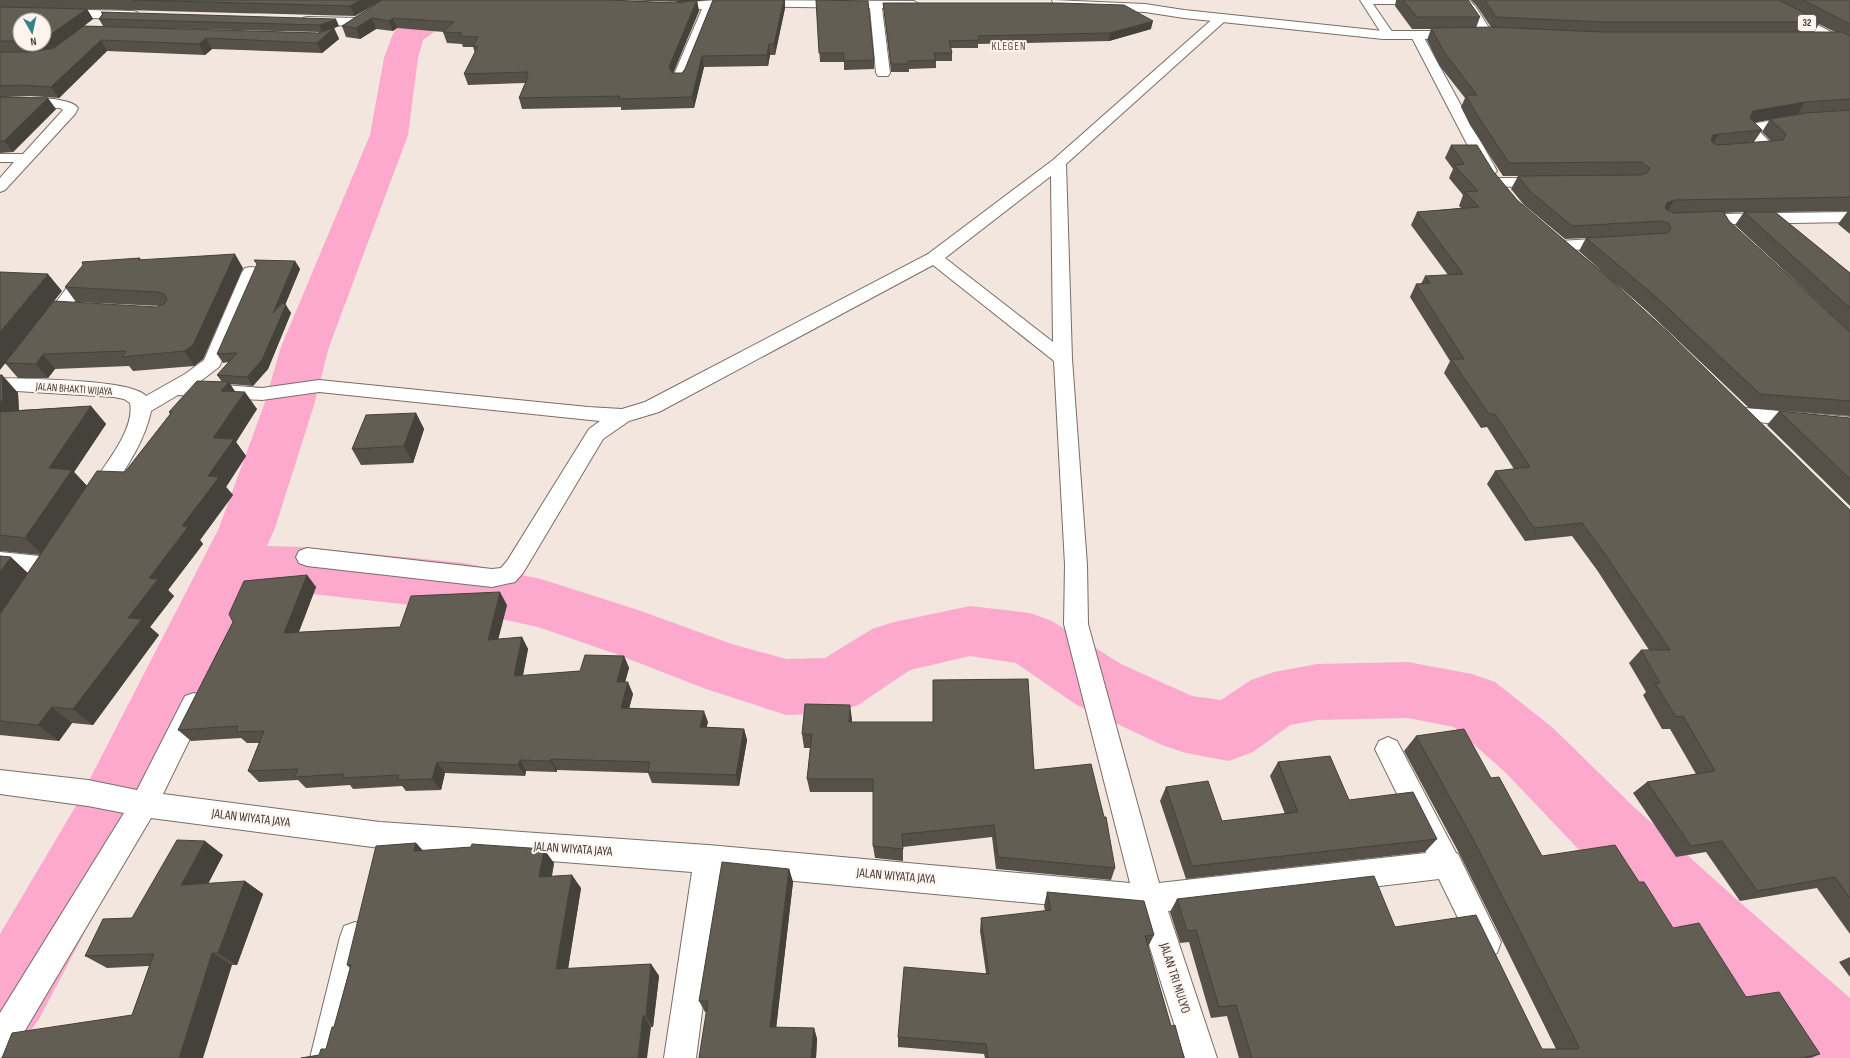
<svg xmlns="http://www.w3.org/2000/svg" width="1850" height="1058" font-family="'Sofia Sans Condensed',sans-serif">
	<rect width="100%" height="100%" fill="#f2e6de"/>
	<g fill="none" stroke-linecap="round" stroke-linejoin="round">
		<path fill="#fda9ce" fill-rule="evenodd" d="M437 0H473L469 7 423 40 418 58 408 135 329 347 314 405 275 528 267 546 303 547 464 563 541 579 638 610 732 644 786 659 825 658 872 629 894 622 970 606 1030 613 1052 621 1121 664 1192 696 1221 700 1251 680 1274 672 1317 664 1408 662 1472 674 1495 682 1553 728 1635 808 1735 898 1850 998V1058H1795L1681 952 1585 856 1505 772 1454 727 1408 718 1317 720 1290 725 1253 752 1229 761 1186 753 1162 745 1075 704 1016 663 970 656 910 670 858 705 835 713 786 715 706 689 616 654 538 627 464 611 303 593 247 591 127 852 39 1019 28 1035 0 1047V934L77 804 219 528 264 405 281 347 370 135 384 58 392 36 396 29Z"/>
		<defs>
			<path id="street" d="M716 0 914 1 920 5 914 9 882 8 890 73 888 76H878L876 73 870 8 734 6 714 7 686 79 684 82H674L672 79 702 9 668 12 662 8 668 4Z
				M1360 0H1412L1406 4H1373L1395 36 1393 39H1385Z
				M1456 0H1469L1475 6 1493 34 1491 37H1483L1466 11Z
				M0 8 133 11 137 12 139 15 137 18 133 19 0 16Z
				M1221 14 1225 15 1227 18 1225 21 1066 164 1072 359 1087 565 1088 624 1159 883 1426 853 1375 749 1379 741 1388 737 1397 741 1456 853 1458 854 1501 942 1497 953 1486 957 1475 953 1439 879 1168 911 1217 1058H1185L1139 913 720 874 696 1058H664L692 872 380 848 151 818 11 1054 0 1058V1013L124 813 88 806 0 794V770L88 780 137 790 185 696 194 693 203 696 207 704 163 794 380 822 708 845 1130 883 1064 624 1065 565 1054 361 933 265 659 412 629 421 603 439 523 573 515 582 492 587 307 566 299 563 296 557 299 551 307 548 492 569 501 568 507 561 589 429 600 421 319 392 262 400 178 395 151 411C144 445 121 475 103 503L95 505 87 503 84 497C98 472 136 432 130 403L124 399 114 397 0 390V378C26 379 132 379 146 396L185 374 204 360 242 272 245 268 251 267 257 268 260 272 221 363 219 367 198 383 262 388 319 380 588 407 622 409 645 402 928 254 1053 160 1217 15ZM1051 176 1053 342 945 258Z
				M307 17 358 18 362 19 364 22 362 25 358 26 303 24 301 21 303 18Z
				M1417 32 1421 33 1423 36 1497 171 1494 174 1489 176 1484 174 1481 171 1411 36 1413 33Z
				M0 98C17 98 69 95 78 108L75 114 5 190 0 192V178L14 162H0V154H23L63 110 60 108 0 106Z
				M1850 113V121L1797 124 1759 131 1776 148 1774 151 1748 154 1743 153 1741 150 1743 147 1757 145 1743 130 1745 125 1797 116Z
				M1496 178H1543L1548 180 1551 183 1548 186 1543 188 1491 186 1488 183 1491 180Z
				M1850 212V222L1730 224 1743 237 1741 240C1727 244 1716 231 1713 219L1715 216 1721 214Z
				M1611 238 1617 239 1619 243 1617 247 1559 251 1553 250 1551 246 1553 242 1559 241Z
				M83 273 89 274 92 278 54 329 48 331 42 329 39 325 42 321 77 274Z
				M1745 408 1850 417V431L1738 420 1735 415 1738 410Z
				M0 552 49 557 57 560 60 566 57 572 49 575 0 570Z
				M355 922 366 926 370 937 342 1058H310L340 937 344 926Z"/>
			<path id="secondary" d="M1052 0 1145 4 1184 10 1383 31H1458L1462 32 1464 35 1462 38 1458 39H1383L1184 18 1145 12 1059 9 1055 8Z"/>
			<path id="highway" d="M1756 0H1771L1850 42V51L1758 3Z"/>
		</defs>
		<use href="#street" stroke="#796e67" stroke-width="2"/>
		<use href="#secondary" stroke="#796e67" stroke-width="2"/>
		<use href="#highway" stroke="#796e67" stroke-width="2"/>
		<use href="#street" fill="#fff" fill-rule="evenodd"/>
		<use href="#secondary" fill="#fff" fill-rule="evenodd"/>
		<use href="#highway" fill="#fff" fill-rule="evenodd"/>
	</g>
	<path fill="#555148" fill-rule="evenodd" d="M0 0H609L676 3 689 1 678 2 619 0H704L697 1 699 11 673 73H682L685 69 713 0 785 8 775 55H770L768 66 704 67 694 108 621 110V107L522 109 519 98 525 83 468 85 464 74 475 53 473 47H463L462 44 447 43 443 32H444L397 28 393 31 376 29 360 39 346 37 342 26 379 2 355 16 87 9 93 19 84 26H103L99 19 102 14 101 12 339 26 334 28 339 39 322 53 212 49 205 55 107 51 59 98 30 96 6 97 56 109 13 152 0 153V7L81 9 0 7ZM20 20 44 44H20ZM152 28 320 32 318 33Z
		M816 0 874 60V69L844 70V62H820Z
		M1396 0H1468L1480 17 1476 28 1491 27 1476 5 1471 0H1850V234L1838 224 1848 211 1775 212 1850 273V416L1749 408 1647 311 1614 282 1850 510V934L1817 888 1740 901 1706 852 1676 857 1633 793 1647 782 1696 774 1670 729H1662L1643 695 1646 692 1629 663 1641 650H1649L1597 570 1572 536 1525 541 1487 484 1495 471 1514 469 1487 427 1481 428 1444 373 1450 361 1410 297 1416 284H1421L1425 276 1448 275 1411 225 1417 212 1461 208 1459 206 1463 195 1449 178 1453 169 1445 158 1451 145 1493 171 1517 200 1607 276 1579 251 1586 238 1565 239 1524 205 1511 189 1518 176H1503L1470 125 1461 107 1465 98 1439 65 1427 40 1431 29H1412L1395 6ZM1819 24 1835 32H1814ZM1784 117 1770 119 1762 132 1771 141 1754 142 1762 130 1754 122ZM1744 212 1735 225 1835 318 1729 221 1724 213Z
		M883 3 1151 29 1109 41 978 44V48H951L952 53V61H936V68L909 69V72H891L884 10Z
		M140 258 141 260 243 268 203 359 194 366 133 371 129 366 55 369 48 378H18L5 363 160 306 76 302 65 287Z
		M295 261 300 269 285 305 291 313 268 369 253 386 230 384 235 392 257 409 236 442 246 456 226 487 233 495 200 540 203 544 168 590 174 596 150 627 159 635 93 725 72 723 59 741 0 735V556L28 573 40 555 0 551V375H2L18 393 19 410 91 406 106 424 74 472 87 486 125 472 170 414 169 412 222 382 217 375 229 362 223 363 217 354Z
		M1779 411 1850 418V506L1767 425Z
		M416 413 424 429 413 463 361 465 352 449Z
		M307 575 316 587 299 632 400 627 507 605 498 639 522 637 528 649 523 676 580 671 624 656 629 668 625 682 633 694 629 708 708 722 706 727 744 729 747 740 739 786 652 783 648 773 557 770V772L526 771 525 776 445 773 441 790 406 791 402 786 353 789 350 785 306 788 298 780 259 782 248 771 259 743H247L241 738 191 741 178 730 233 622Z
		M852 719 851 722 1034 770 1115 868 1111 880 996 869 992 837 903 847V861L875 858 873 846V792H810L807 779 810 748H804L802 734Z
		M1416 736 1491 778 1542 856 1639 882 1673 928 1746 997 1820 1054 1811 1058H1239L1227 1016 1211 1018 1189 942 1180 943 1170 912 1177 899 1395 927 1542 1049H1556L1459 853 1404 751Z
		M1278 762 1349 800 1437 839 1425 852 1186 879 1160 801 1166 787 1222 821 1285 814 1270 776Z
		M416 843 423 851 554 863 552 876 581 888 568 969 651 964 659 976 653 1027 319 1055 326 1049 334 1027 350 968 347 965Z
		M223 855 208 884 245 881 263 894 237 965H232L132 1015 149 966 107 968 85 956 132 918Z
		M789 869 793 882 776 1028H814L817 1039 816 1058H699L707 1012H705L699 1001Z
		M1047 892 1154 935 1148 947 1171 1026 1184 1058H985L984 1054 898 1047V1037L986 973 980 931 981 918 1045 911 1044 906Z
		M1850 957V977L1839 962Z"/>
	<path fill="#45423b" d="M361 0H382L355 16 350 6Z
		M678 0H704L697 1 699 11 671 78 669 67 697 1 678 2Z
		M784 0H785V8L775 55 774 44Z
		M87 9 93 19 51 50 38 52 33 44H44V39Z
		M372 18 376 29 360 39 356 28Z
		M393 18 397 28 393 31 389 21Z
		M336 19 339 26 334 28 339 39 322 53 317 43 322 32 319 25Z
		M1153 21 1151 29 1109 41 1110 33Z
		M206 38 212 49 205 55 199 44Z
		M101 40 107 51 59 98 51 87Z
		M769 44 770 55 768 66 767 55Z
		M702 56 704 67 694 108 692 97Z
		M48 98 56 109 13 152 4 141Z
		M1805 102 1797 115 1745 124 1753 111Z
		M1719 134 1711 147 1705 148 1713 135Z
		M1674 200 1666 214 1659 216 1667 203Z
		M235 254 243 268 203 359 194 366 184 351Z
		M295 261 300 269 278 322 273 313Z
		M48 274 62 291 0 370V332Z
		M286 305 291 313 268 369 253 386 247 377Z
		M43 354 55 369 48 378 36 364Z
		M2 375 18 393 19 417 0 420V403Z
		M229 382 240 399 245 392 257 409 236 442 246 456 226 487 233 495 200 540 203 544 168 590 174 596 150 627 159 635 93 725 73 709 128 618 149 578 182 526 208 476 221 391Z
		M91 406 106 424 74 472 88 487 43 555 25 538 49 468Z
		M416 413 424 429 413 463 404 446Z
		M11 557 29 574 0 616V572Z
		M307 575 316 587 294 644 284 633Z
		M500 592 507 605 495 652 488 640Z
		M522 637 528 649 520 688 514 676Z
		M624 656 629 668 622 693 617 682Z
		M628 682 633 694 626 720 621 708Z
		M850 705 852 719 851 736 849 722Z
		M52 707 72 723 59 741 38 725Z
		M704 711 708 722 704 738 700 727Z
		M744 729 747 740 739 786 736 775Z
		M551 759 557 770V772L550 761Z
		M520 760 526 771 525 776 518 765Z
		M437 762 445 773 441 790 432 779Z
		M205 841 223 855 200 899 181 885Z
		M416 843 429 857 414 851Z
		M544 849 554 863 549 890 539 877Z
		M789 869 793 882 775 1038 770 1027Z
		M572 875 581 888 566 981 556 969Z
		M245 881 263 894 237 965 218 953Z
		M212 953 232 965 203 1058H179Z
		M651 964 659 976 653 1027 646 1016Z
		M643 1016 651 1027 647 1058H638Z
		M814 1028 817 1039 816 1058H811Z"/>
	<path fill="#635e54" stroke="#45423b" d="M133 0H361L350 6Z
		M382 0H609L676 3 697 0 669 67 672 73H682L685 69 713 0H784L774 44H769L767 55 702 56 692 97 619 99 620 96 519 98 528 77H526L528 72 464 74 478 46H473L478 37 459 36 462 33 443 32 454 22 393 18 389 21 372 18 356 28 342 26Z
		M816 0 868 1 874 60 844 61V53H819Z
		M1403 0H1468L1480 17H1417Z
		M1485 0H1779L1821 22H1602L1496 17Z
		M1803 0H1850V24Z
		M883 3H1060L1124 5 1153 21 1110 33 978 36 979 40 949 41 952 53H934L936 60 908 61V64H891Z
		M0 7 87 9 44 39V20H20V41H0Z
		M101 12 336 19 319 25 99 19 103 14Z
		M84 26 318 33 334 28 317 43 206 38 199 44 101 40 51 87 22 85 0 86V52H31L54 48Z
		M1492 27 1602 32H1842L1850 36V99L1805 102 1753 111 1750 118 1762 130 1719 134 1713 135 1711 140 1714 144 1719 145 1783 140 1786 134 1770 119 1806 113 1850 110V197L1674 200 1667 203 1665 208 1668 211 1674 213 1723 211 1729 221 1850 332V401L1760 394 1656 297 1586 238 1668 233 1671 228 1669 223 1661 221 1572 226 1531 192 1518 176 1641 175 1647 173 1650 168 1641 162 1509 163 1476 113 1466 95H1477L1444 52 1431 28Z
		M0 97 48 98 4 141H0Z
		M1451 145H1477L1493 171 1517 200 1611 280 1668 332 1850 510V898L1835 877 1757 891 1722 841 1691 846 1647 782 1715 771 1683 716 1676 717 1655 683H1660L1641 650H1670L1607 557 1582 523 1534 528 1495 471 1530 467 1495 414H1489L1451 359H1464L1416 284 1430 283 1425 276 1463 274 1417 212 1479 207 1465 192 1478 191 1454 165 1464 164Z
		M1744 212H1775L1850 273V308Z
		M235 254 193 345 184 351 122 357 126 351 43 354 36 364 5 363 54 301 157 307 164 304 167 299 164 294 157 292 65 287 83 265 82 262 140 258 138 260Z
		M254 260 295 261 273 313 282 303 286 305 262 360 247 377 217 375 237 353 217 354 257 264Z
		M0 272 48 274 0 332Z
		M0 375H2L3 399 0 403Z
		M197 381 229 382 221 391 245 392 213 438 234 439 208 476 219 477 182 526 188 527 149 578 158 579 128 618 142 619 73 709 52 707 38 725 0 721V614L97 471 125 472 172 412H169Z
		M91 406 49 468 72 470 25 538 0 535V412Z
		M1779 411 1850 418V479Z
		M416 413 404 446 352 449 366 415Z
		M0 556 11 557 0 572Z
		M307 575 284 633 400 627 411 596 500 592 488 640 522 637 514 676 580 671 585 655 624 656 617 682H628L621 708 704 711 700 727 744 729 736 775 648 772 650 762 551 759 550 761 520 760 518 765 437 762 432 779 397 780 399 775 343 778 344 774 295 777 298 769 248 771 264 731 236 732 238 726 178 730 233 622 229 614 244 581Z
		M1028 679 1034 770 1091 764 1104 817H1106L1115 868 998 857 994 825 902 834 903 849 873 846V779H807L812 734H802L805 704 850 705 849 722H933V680Z
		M1464 729 1491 778 1499 777 1542 856 1615 845 1639 882H1644L1673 928 1699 923 1746 997 1779 992 1820 1054 1802 1058H1252L1236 1005 1219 1007 1196 930 1187 931 1177 899 1374 876 1395 927 1476 915 1542 1049H1578L1579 1047 1473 839 1416 736Z
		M1330 756 1349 800 1413 792 1437 839 1192 866 1166 787 1208 781 1222 821 1298 812 1278 762Z
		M177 840 205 841 181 885 245 881 218 953H212L179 1058H2L12 1033 132 1015 154 954 85 956 103 919 132 918Z
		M416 843 414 851 471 847 472 844 544 849 539 877 572 875 556 969 651 964 646 1016H643L638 1058H301L319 1055 321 1049H326L332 1027H334L351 965H347L376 846Z
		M722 862 789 869 770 1027 814 1028 811 1058H699L708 1001H699Z
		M1047 892 1144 901 1154 935 1145 936 1171 1026 1175 1025 1184 1058H988L986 1044 898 1037 904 967 989 974 981 918 1051 910Z"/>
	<g text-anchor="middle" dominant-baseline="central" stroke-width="4" stroke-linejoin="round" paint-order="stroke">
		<rect fill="#fef3ed" stroke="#79726e" stroke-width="1" x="1798" y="15" width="18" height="16" rx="3"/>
		<g font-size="10" font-weight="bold" fill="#403b38">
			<text x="1807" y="23">32</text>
		</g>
		<g font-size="11" letter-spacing="1" fill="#564b45" stroke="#fef3ed">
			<text x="1009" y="46">KLEGEN</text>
		</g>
		<g font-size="11" fill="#403b38" stroke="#fef3ed">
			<text transform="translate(74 389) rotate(4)">JALAN BHAKTI WIJAYA</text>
		</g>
		<g font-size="13" fill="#403b38" stroke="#fef3ed">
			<text transform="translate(251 818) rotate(7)">JALAN WIYATA JAYA</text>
			<text transform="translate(573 849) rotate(4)">JALAN WIYATA JAYA</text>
			<text transform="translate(896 876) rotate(5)">JALAN WIYATA JAYA</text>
			<text transform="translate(1175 978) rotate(72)">JALAN TRI MULYO</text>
		</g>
	</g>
	<g transform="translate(32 32) rotate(171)"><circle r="19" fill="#fef3ed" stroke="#b2a9a5"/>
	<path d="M0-3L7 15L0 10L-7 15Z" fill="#39808a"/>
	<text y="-6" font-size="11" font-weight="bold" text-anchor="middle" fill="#403b38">N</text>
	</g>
</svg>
